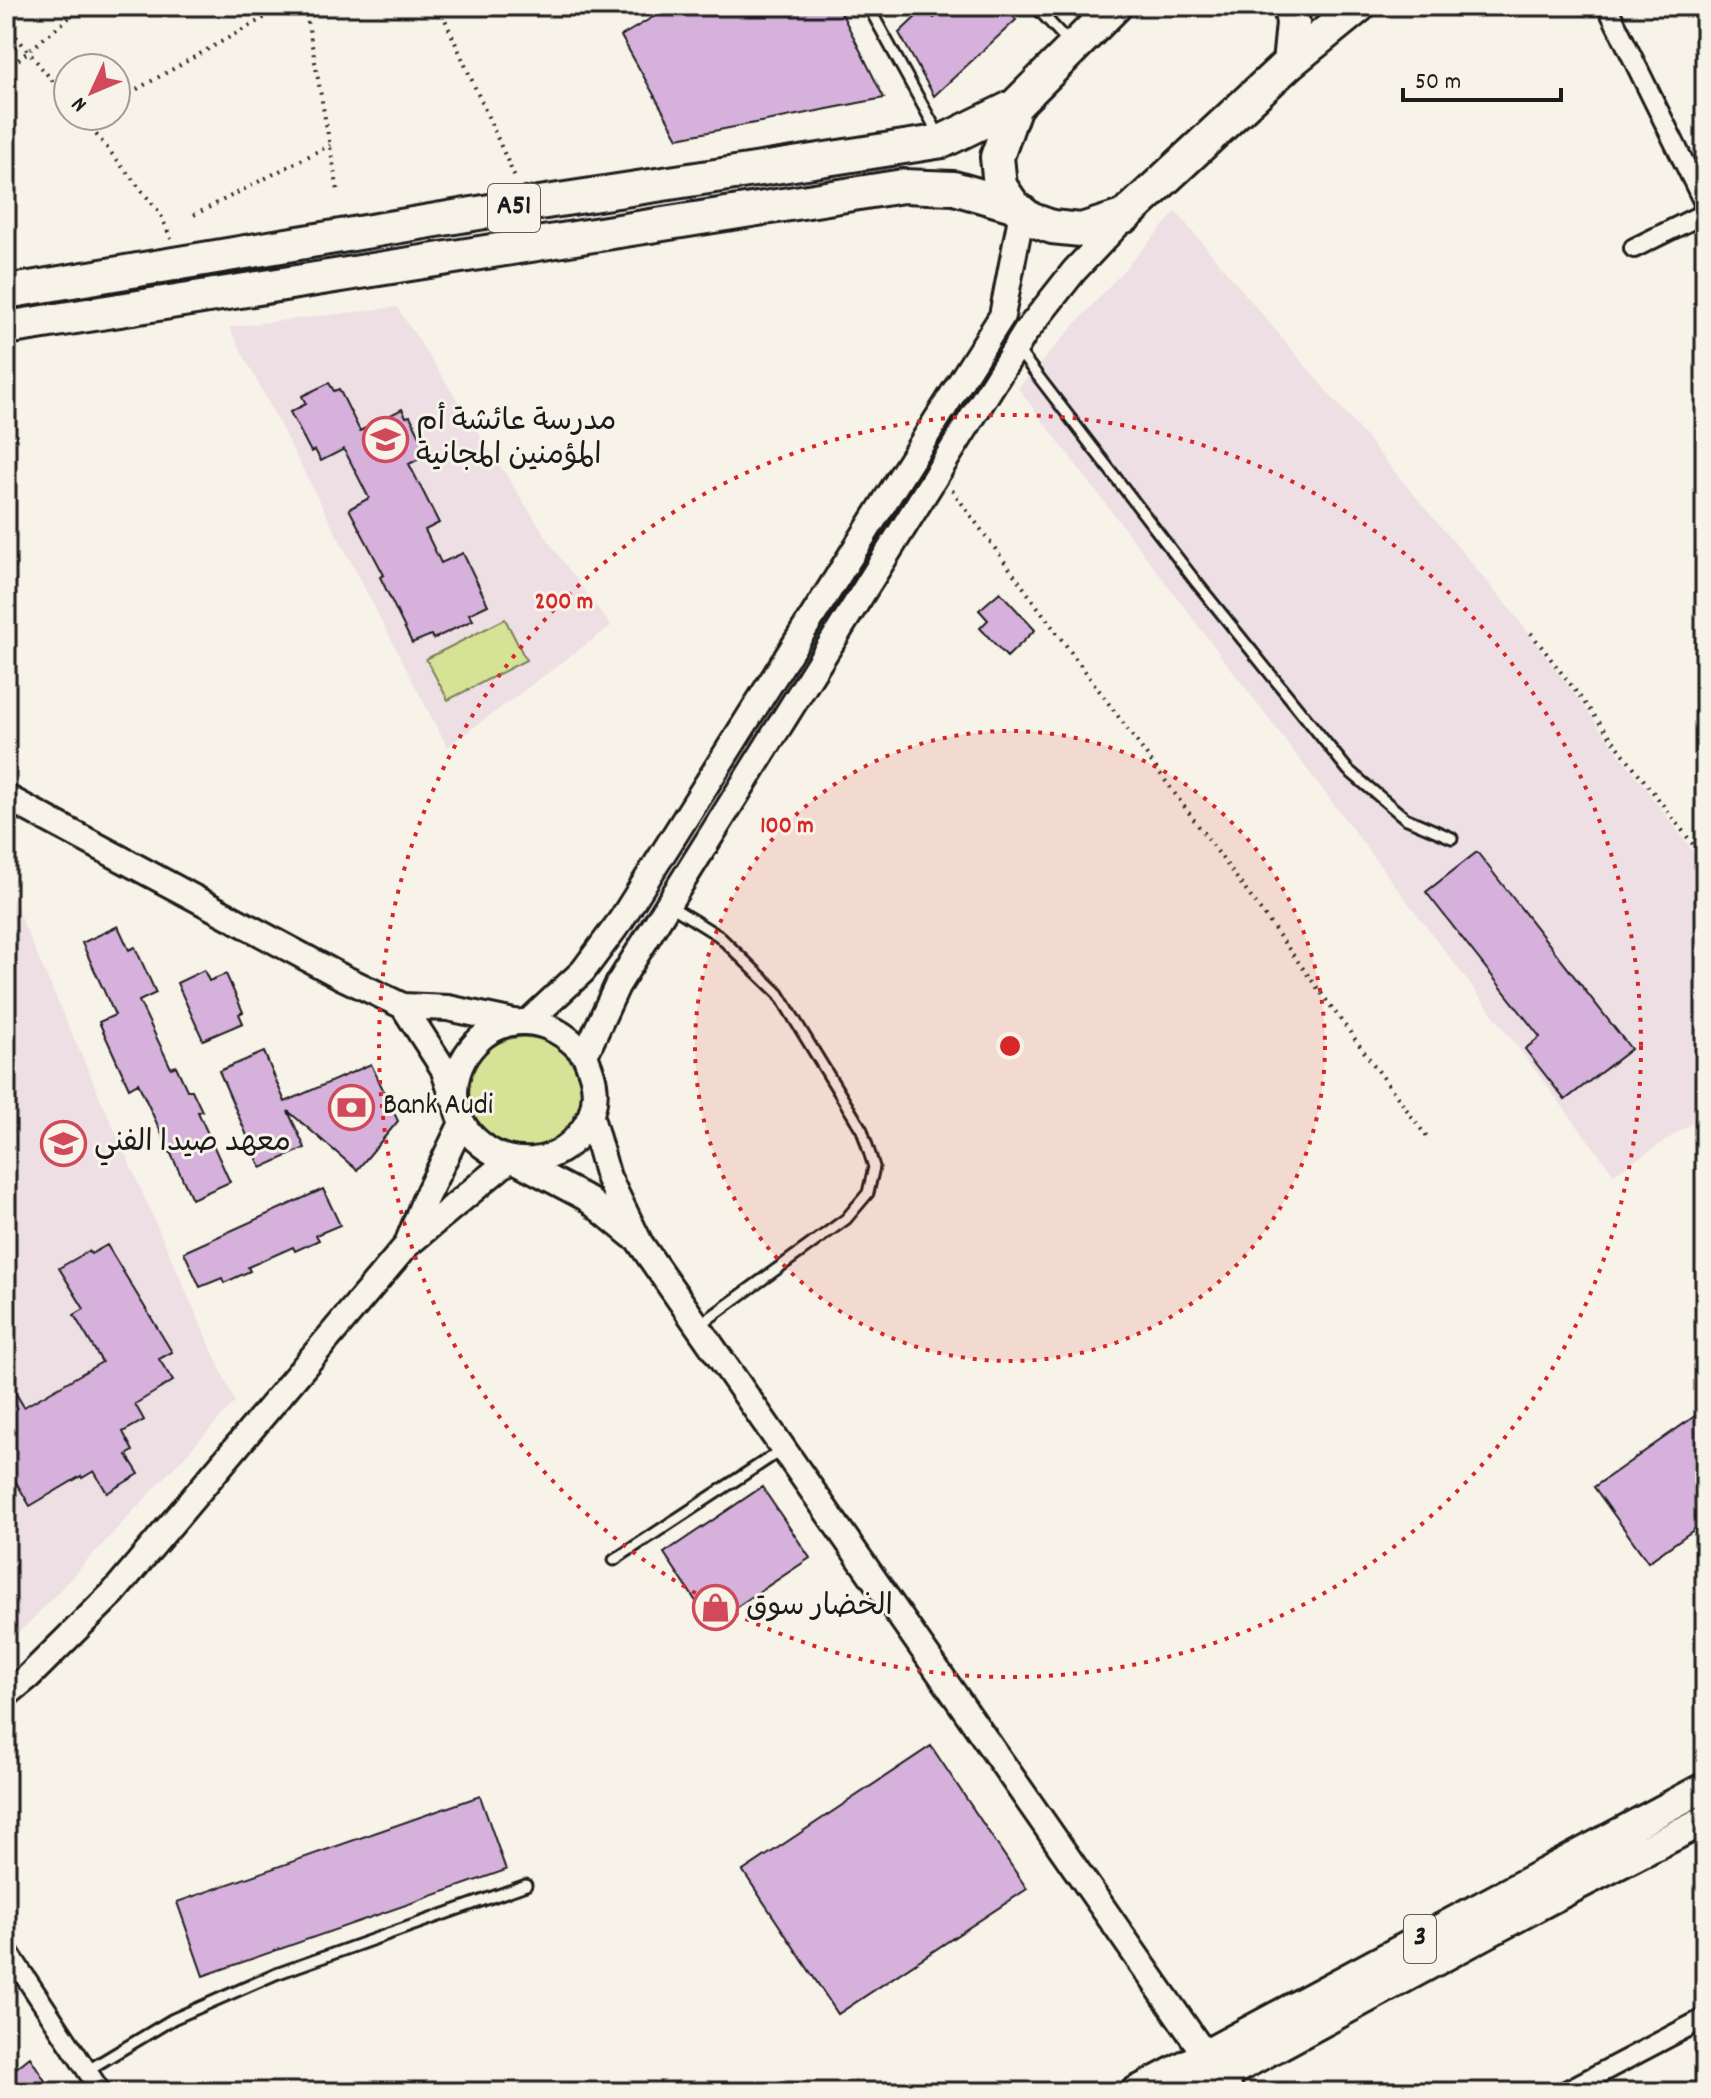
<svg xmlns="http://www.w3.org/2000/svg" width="1711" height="2098" font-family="Dekko,'Playpen Sans Arabic',sans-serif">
	<rect width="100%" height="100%" fill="#f7f3e8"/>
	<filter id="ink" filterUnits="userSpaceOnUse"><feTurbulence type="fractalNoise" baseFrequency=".0125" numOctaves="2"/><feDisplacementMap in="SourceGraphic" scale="16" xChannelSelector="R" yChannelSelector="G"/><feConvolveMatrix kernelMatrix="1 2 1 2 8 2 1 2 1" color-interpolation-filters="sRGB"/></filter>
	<g filter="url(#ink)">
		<path fill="#eddfe4" d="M1176 212 1510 609 1705 867V1115L1614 1174 1018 388Z
			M397 307 556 552 611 626 447 747 229 327Z
			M6 885 235 1402 29 1623 6 1643Z"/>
		<path fill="#d6e295" stroke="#797f58" stroke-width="2" d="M505 619 526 660 448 700 426 659Z
			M467 1094a57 57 0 1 1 114 0a57 57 0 1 1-114 0Z"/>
		<path fill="#d5b1dc" stroke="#1c1c1c" stroke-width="2" d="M672 6H838L884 98 678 138 621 36Z
			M947 6H1005L1016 20 934 96 899 33 924 9 934 18Z
			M329 383 334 391 339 389 360 431 402 409 406 417 410 416 429 454 409 464 439 523 425 530 441 563 463 553 488 605 469 614 473 620 433 639 431 635 412 643 380 577 384 575 349 509 369 498 344 449 321 461 315 450 311 452 290 412 306 404 302 396Z
			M1000 592 1035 630 1007 657 980 628 988 620 979 610Z
			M1477 852 1631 1049 1565 1100 1525 1049 1540 1037 1426 892Z
			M118 926 129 950 135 947 156 993 139 1001 171 1068 176 1066 187 1090H192L202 1111 198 1112 230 1182 192 1199 138 1083 129 1088 99 1022 115 1015 82 943Z
			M204 970 209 981 226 974 243 1012 239 1014 243 1023 203 1040 177 983Z
			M264 1052 285 1102 371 1064 398 1121 357 1170 288 1111 305 1148 261 1168 219 1071Z
			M323 1189 340 1225 316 1235 319 1240 295 1251 293 1247 248 1267 250 1271 224 1283 222 1278 200 1287 184 1252Z
			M107 1245 172 1352 159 1359 173 1381 135 1404 144 1420 123 1432 133 1451 127 1455 139 1474 107 1493 94 1471 82 1478 81 1476 30 1506 6 1465V1377L24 1407 102 1362 74 1315 84 1309 59 1268 89 1251 91 1254Z
			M1705 1409V1522L1648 1562 1594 1487Z
			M762 1487 810 1558 711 1624 664 1553Z
			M931 1746 1027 1889 838 2014 743 1871Z
			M480 1796 506 1870 203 1976 177 1902Z
			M30 2057 52 2092H6V2076Z"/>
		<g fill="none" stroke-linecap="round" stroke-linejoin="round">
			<defs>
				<path id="lane" d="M868 6 939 135
					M1035 6 1071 45
					M1017 349 1196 582 1348 770 1405 818 1452 838
					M669 905 719 936 779 994 862 1130 874 1167 868 1193 846 1219 701 1324
					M614 1560 783 1449
					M88 2070 173 2019 276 1974 526 1885"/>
				<path id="street" d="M1607 6 1705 205
					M1634 248 1705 213
					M6 1948 101 2092
					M1564 2092 1705 2018"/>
				<path id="secondary" d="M6 797 342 977 403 1006 448 1008 514 1022
					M403 1006 443 1068 453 1098
					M529 1021 583 971 621 920 1002 316 1022 212
					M585 1055C504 963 407 1087 482 1145 498 1158 513 1161 533 1160 568 1157 600 1121 594 1084 593 1074 588 1064 585 1055L617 986 1025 333 1074 271 1125 217
					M591 1117 608 1177 640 1243 1231 2092
					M516 1161 586 1198 632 1236
					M407 1244 425 1199 462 1123
					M6 1695 28 1677 113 1593 406 1246 509 1160"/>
				<path id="primary" d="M1135 2092 1705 1787
					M1193 2092 1547 1901 1705 1820"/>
				<path id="highway" d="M1115 6 1015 106 997 157 1000 186 1013 205 1030 219 1052 227 1081 230 1125 216 1289 63 1293 23 1290 6
					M1289 63 1359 6
					M6 292 520 206 943 141 1015 106
					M6 328 903 186 954 188 1013 205"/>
			</defs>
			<use href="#lane" stroke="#1c1c1c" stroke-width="15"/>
			<use href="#street" stroke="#1c1c1c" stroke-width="24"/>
			<use href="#secondary" stroke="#1c1c1c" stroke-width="30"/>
			<use href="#primary" stroke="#1c1c1c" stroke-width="34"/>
			<use href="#highway" stroke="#1c1c1c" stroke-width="38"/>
			<path stroke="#1c1c1c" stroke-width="4" stroke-dasharray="2 6" stroke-linecap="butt" d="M305 6 338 191
				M439 6 516 180
				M6 24 68 100
				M6 70 83 6
				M116 101 285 6
				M81 116 160 213 171 239
				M194 215 330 145
				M952 490 1429 1140
				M1531 633 1705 860"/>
			<use href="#lane" stroke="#f7f3e8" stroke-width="9"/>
			<use href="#street" stroke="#f7f3e8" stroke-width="18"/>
			<use href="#secondary" stroke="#f7f3e8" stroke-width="24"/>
			<use href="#primary" stroke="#f7f3e8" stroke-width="28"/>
			<use href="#highway" stroke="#f7f3e8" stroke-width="32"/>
		</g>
	</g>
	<circle cx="1010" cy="1046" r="315" fill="#d62828" fill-opacity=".12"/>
	<g fill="none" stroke="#d62828" stroke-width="4" stroke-dasharray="4 8">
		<circle cx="1010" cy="1046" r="315"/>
		<circle cx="1010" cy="1046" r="631"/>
	</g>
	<defs>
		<symbol id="school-ring" viewBox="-11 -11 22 22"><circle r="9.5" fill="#f7f3e8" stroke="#d1495b" stroke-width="1.5"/><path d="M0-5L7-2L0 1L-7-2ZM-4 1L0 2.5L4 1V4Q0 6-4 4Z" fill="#d1495b"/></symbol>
		<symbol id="bank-ring" viewBox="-11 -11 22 22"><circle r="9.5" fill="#f7f3e8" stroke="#d1495b" stroke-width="1.5"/><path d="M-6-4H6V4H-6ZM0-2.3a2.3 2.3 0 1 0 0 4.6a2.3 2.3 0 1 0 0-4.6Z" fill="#d1495b"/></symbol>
		<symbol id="shop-ring" viewBox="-11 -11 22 22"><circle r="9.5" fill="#f7f3e8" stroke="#d1495b" stroke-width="1.5"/><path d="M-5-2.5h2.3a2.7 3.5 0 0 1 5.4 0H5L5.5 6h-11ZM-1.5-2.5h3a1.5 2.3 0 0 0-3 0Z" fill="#d1495b"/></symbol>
	</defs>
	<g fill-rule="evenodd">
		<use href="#school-ring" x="360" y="414" width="51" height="51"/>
		<use href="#bank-ring" x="326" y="1082" width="51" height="51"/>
		<use href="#school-ring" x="38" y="1118" width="51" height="51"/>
		<use href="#shop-ring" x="690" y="1582" width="51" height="51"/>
	</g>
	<g text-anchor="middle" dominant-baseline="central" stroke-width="6" stroke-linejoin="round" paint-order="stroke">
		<g fill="#f7f3e8" stroke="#5e5c59" stroke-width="2">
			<rect x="488" y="184" width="52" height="48" rx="6"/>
			<rect x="1404" y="1915" width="32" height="48" rx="6"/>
		</g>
		<g font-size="28" font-weight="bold" fill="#1c1c1c">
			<text x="514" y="208">A51</text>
			<text x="1420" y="1939">3</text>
		</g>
		<g font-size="30" fill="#1c1c1c" stroke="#f7f3e8" text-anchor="start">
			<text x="416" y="423">مدرسة عائشة أم<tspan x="416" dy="34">المؤمنين المجانية</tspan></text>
			<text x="383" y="1107">Bank Audi</text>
			<text x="94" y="1144">معهد صيدا الفني</text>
			<text x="746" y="1608">الخضار سوق</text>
		</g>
	</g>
	<circle cx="1010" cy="1046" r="12" fill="#d62828" stroke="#f7f3e8" stroke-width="4"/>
	<g font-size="24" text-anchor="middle" font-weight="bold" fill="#d62828" stroke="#f7f3e8" stroke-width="6" stroke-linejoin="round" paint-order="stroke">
		<text x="564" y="608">200 m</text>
		<text x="787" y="832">100 m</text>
	</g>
	<rect width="1711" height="2098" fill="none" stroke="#f7f3e8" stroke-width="32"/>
	<rect x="16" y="16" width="1679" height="2066" fill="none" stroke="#1c1c1c" stroke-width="3" filter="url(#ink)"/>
	<g transform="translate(92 92) rotate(226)"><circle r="38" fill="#f7f3e8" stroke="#9f9d96" stroke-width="2"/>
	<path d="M0-6L14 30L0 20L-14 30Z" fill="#d1495b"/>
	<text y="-12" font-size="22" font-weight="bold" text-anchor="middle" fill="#1c1c1c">N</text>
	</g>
	<path d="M1403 88v12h158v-12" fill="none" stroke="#1c1c1c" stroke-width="4"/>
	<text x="1415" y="88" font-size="24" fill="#1c1c1c" stroke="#f7f3e8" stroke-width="6" paint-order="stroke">50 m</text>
</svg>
